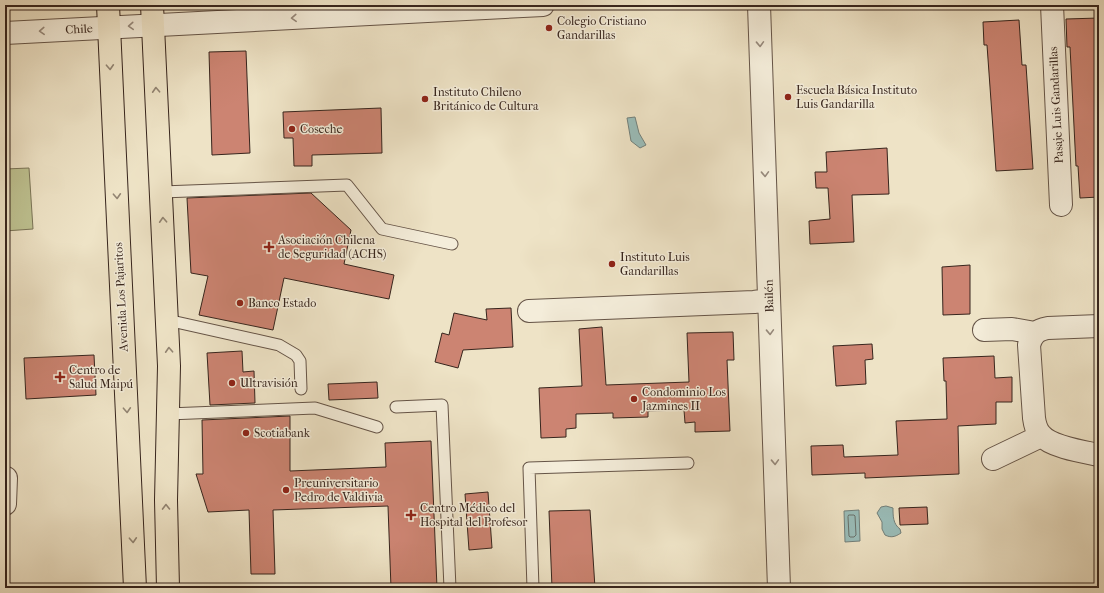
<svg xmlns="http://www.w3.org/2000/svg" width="1104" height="593" font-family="'IM FELL French Canon',serif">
	<rect width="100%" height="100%" fill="#eee3c6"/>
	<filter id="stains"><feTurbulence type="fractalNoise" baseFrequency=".005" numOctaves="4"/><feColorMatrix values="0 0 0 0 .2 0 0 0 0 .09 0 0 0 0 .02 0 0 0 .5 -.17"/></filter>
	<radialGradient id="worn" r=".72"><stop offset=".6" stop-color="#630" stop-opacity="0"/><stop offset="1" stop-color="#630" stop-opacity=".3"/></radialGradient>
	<path fill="#bec291" stroke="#7a7457" d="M29 168 33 229 5 231V169Z"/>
	<path fill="#9abdb9" stroke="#72807b" d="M635 117 639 133 646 145 640 148 631 141 627 118Z
		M886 506 893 508C893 516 893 524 900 529L901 533C895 537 891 538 885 535L882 529V522L877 513 881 507Z
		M859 510 860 541 845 542 844 511Z
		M1000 584V588H975V585Z"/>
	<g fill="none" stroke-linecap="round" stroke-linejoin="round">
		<path stroke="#68716b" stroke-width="1" d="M849 515H854L855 516 856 535 854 537H850L849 536 848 517Z"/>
	</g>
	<path fill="#cc8472" stroke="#37251d" d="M1099 18V197L1080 198 1078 166H1076L1070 47H1067L1066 19Z
		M1019 20 1022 65H1026L1033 169 996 171 987 45H984L983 22Z
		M246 51 250 153 212 155 209 52Z
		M381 108 382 153 312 155V166H294L293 138H284L283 112Z
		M887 148 889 194 852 195 854 242 810 244 809 221 830 219 828 188H816L815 172H827L826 152Z
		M311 193 351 230 344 264 394 275 389 299 284 278 273 330 199 315 208 276 191 273 187 198Z
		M970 265V314L943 315 942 267Z
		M511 308 513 347 463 350 458 368 435 362 442 333 449 335 454 313 487 320 486 309Z
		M602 327 606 385 689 382 687 333 733 332 734 360H727L730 431 695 432V422L685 423 684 410 648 411V417L613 418V413L576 414V428L566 429V437L541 438 539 388 582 386 579 329Z
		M872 344 873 359 865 360 866 384 836 386 833 346Z
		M242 351 243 372 254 371 255 403 210 405 207 353Z
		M94 355 96 395 26 399 24 358Z
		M994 356 995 378 1012 377V402H996V424L958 426 959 474 865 478V473L812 475 811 446 843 445 844 457 898 455 896 421 947 419 946 381H944L943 358Z
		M377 382 378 398 329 400 328 384Z
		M290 416V471L386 467 385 443 431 441 437 588H391L388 506 273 510 275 574H251L249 510 208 512 196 474H203L202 420Z
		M488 492 492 548 469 550 465 494Z
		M927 507 928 524 900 525 899 508Z
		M590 510 595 588H552L549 511Z"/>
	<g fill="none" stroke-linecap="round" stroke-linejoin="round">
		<defs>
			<path id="service" d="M162 192 347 185 382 229 452 244
				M167 320 279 345 296 355 300 361 301 389
				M396 407 442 405 450 588
				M168 414 315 408 377 427
				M533 588 529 468 688 463"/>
			<path id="minor" d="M759 5 779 588
				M1052 5 1061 205
				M529 311 754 302 769 300
				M1099 326 1048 328C1037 330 1032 334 1029 345L1034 418C1035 425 1036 430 1041 435 1051 447 1084 452 1099 455
				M984 330 1012 329 1035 333
				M993 459 1041 436
				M5 504 6 478"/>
			<path id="tertiary" d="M5 33 543 5"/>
			<path id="primary" d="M108 5 135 588
				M152 5 169 366 166 500 168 588"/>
		</defs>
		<use href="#service" stroke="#655447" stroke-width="13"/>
		<use href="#minor" stroke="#655447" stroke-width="24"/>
		<use href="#tertiary" stroke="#655447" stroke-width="24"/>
		<use href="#primary" stroke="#37251d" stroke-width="24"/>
		<use href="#service" stroke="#f4edda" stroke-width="11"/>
		<use href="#minor" stroke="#f4edda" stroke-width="22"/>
		<use href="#tertiary" stroke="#f4edda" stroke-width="22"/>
		<use href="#primary" stroke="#eee3c6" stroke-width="22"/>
	</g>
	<defs><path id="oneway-chevron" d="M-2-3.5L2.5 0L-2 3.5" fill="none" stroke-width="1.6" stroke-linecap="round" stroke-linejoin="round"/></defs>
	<g stroke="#96897c">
		<use href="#oneway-chevron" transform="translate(294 18) rotate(177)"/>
		<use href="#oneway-chevron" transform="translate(131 26) rotate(176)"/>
		<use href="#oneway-chevron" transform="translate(42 31) rotate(177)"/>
		<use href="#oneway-chevron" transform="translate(760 44) rotate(88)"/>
		<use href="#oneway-chevron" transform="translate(765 174) rotate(88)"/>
		<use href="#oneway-chevron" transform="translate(770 332) rotate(88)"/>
		<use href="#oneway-chevron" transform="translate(775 462) rotate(88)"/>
	</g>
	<g stroke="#928472">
		<use href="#oneway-chevron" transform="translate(110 67) rotate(87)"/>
		<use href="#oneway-chevron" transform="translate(156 90) rotate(-93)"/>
		<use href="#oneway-chevron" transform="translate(117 196) rotate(87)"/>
		<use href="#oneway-chevron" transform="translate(163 220) rotate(-93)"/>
		<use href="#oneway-chevron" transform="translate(169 350) rotate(-93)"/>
		<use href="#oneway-chevron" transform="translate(127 410) rotate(87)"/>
		<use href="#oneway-chevron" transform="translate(166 507) rotate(-91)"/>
		<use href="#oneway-chevron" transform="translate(133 540) rotate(87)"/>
	</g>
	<g fill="#8f2418" stroke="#f4edda" stroke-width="1.5">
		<circle cx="549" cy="28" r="4"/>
		<circle cx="788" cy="97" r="4"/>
		<circle cx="425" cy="99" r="4"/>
		<circle cx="292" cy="129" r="4"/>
		<path d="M267 241h4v4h4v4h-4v4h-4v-4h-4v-4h4z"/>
		<circle cx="612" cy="264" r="4"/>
		<circle cx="240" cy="303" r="4"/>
		<path d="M58 371h4v4h4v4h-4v4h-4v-4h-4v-4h4z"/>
		<circle cx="232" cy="383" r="4"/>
		<circle cx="634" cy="399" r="4"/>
		<circle cx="246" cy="433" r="4"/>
		<circle cx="286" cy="490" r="4"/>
		<path d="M409 509h4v4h4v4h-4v4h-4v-4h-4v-4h4z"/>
	</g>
	<g text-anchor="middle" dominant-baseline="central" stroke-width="3" stroke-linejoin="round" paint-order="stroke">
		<g font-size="12" fill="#37251d" stroke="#f4edda" text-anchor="start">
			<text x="557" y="21">Colegio Cristiano<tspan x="557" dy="14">Gandarillas</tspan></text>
			<text x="796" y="90">Escuela Básica Instituto<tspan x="796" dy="14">Luis Gandarilla</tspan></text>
			<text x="433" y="92">Instituto Chileno<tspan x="433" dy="14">Británico de Cultura</tspan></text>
			<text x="300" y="129">Coseche</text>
			<text x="278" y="240">Asociación Chilena<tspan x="278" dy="14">de Seguridad (ACHS)</tspan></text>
			<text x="620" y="257">Instituto Luis<tspan x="620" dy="14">Gandarillas</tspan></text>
			<text x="248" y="303">Banco Estado</text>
			<text x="69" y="370">Centro de<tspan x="69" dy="14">Salud Maipú</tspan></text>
			<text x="240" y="383">Ultravisión</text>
			<text x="642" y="392">Condominio Los<tspan x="642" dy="14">Jazmines II</tspan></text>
			<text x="254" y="433">Scotiabank</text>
			<text x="294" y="483">Preuniversitario<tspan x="294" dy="14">Pedro de Valdivia</tspan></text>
			<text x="420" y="508">Centro Médico del<tspan x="420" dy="14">Hospital del Profesor</tspan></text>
		</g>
		<g font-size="12" fill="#37251d" stroke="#f4edda">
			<text transform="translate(79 29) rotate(-3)">Chile</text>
			<text transform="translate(1056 105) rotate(-93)">Pasaje Luis Gandarillas</text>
			<text transform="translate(769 296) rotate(-92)">Bailén</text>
			<text transform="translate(121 297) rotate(-93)">Avenida Los Pajaritos</text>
		</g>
	</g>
	<rect width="1104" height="593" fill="none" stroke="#eee3c6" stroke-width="20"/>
	<rect x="6" y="6" width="1092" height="581" fill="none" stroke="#37251d" stroke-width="2"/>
	<rect x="10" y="10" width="1084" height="573" fill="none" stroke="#37251d"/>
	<rect width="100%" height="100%" filter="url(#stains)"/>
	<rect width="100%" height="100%" fill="url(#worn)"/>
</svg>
